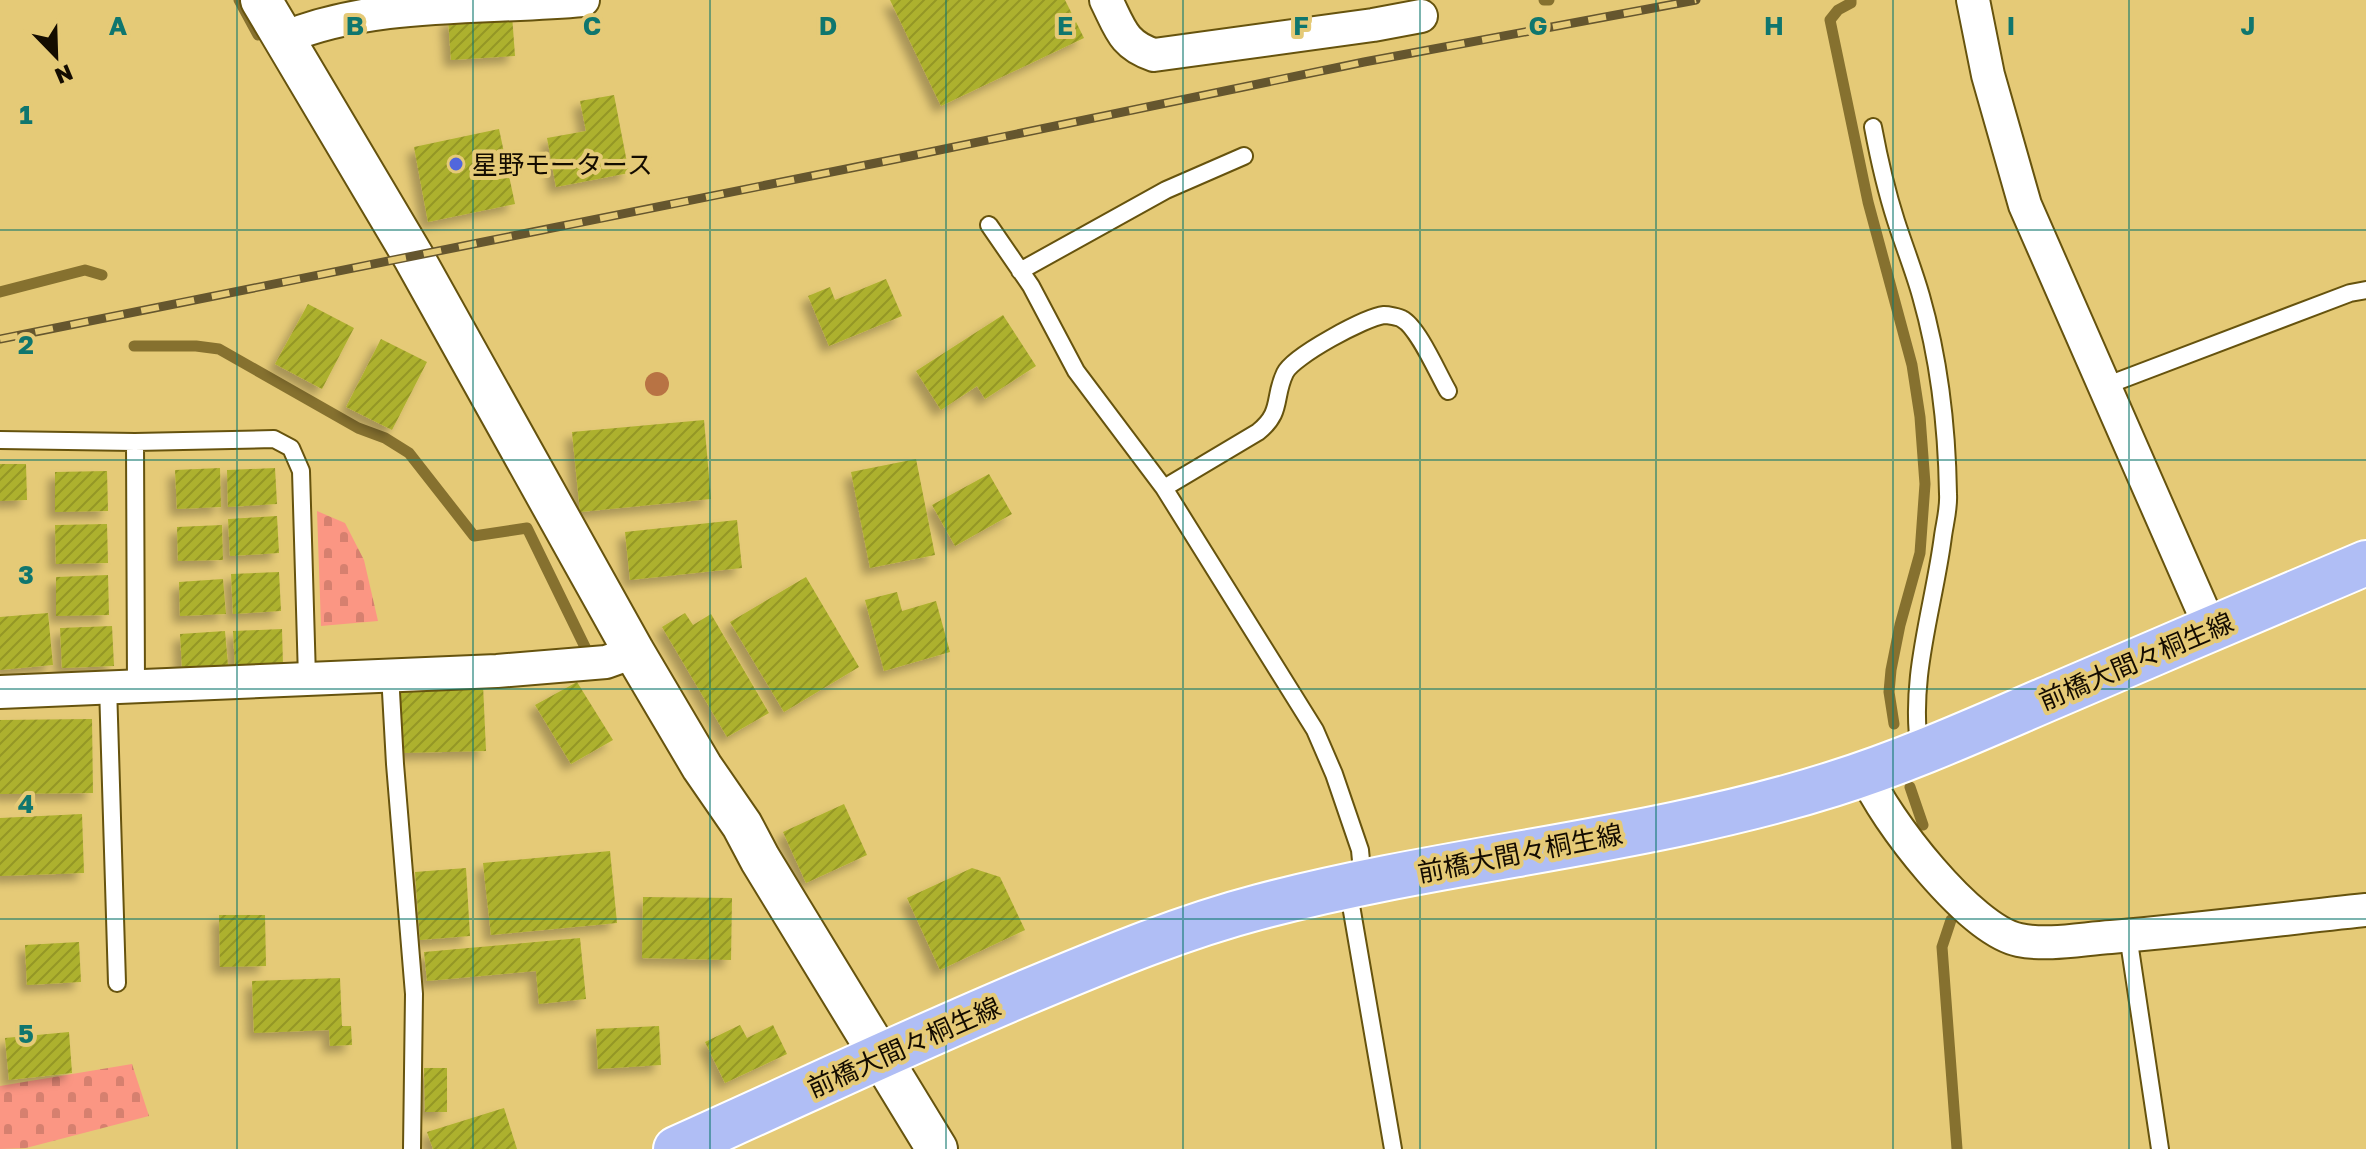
<svg xmlns="http://www.w3.org/2000/svg" width="2366" height="1149" font-family="'Golos Text','Noto Sans JP',sans-serif">
	<defs>
		<pattern id="cemetery-stones" width="16" height="16" patternUnits="userSpaceOnUse" patternTransform="scale(2)"><rect width="16" height="16" fill="#fb9683"/><path d="M2 7V4a2 2 0 0 1 4 0v3zM10 15v-3a2 2 0 0 1 4 0v3z" fill="#d6806f"/></pattern>
		<pattern id="building-hatch" width="6" height="6" patternUnits="userSpaceOnUse" patternTransform="scale(2)"><rect width="6" height="6" fill="#adb12d"/><path d="M-1 1l2-2M0 6l6-6M5 7l2-2" fill="none" stroke="#949726"/></pattern>
		<filter id="shadow"><feDropShadow dx="-7" dy="7" stdDeviation="4" flood-color="#0004"/></filter>
	</defs>
	<rect width="100%" height="100%" fill="#e5ca77"/>
	<path fill="url(#cemetery-stones)" d="M317 511 345 523 364 560 378 621 321 626Z
		M132 1064 149 1116 26 1148 0 1149V1086Z"/>
	<g fill="none" stroke-linecap="round" stroke-linejoin="round">
		<path stroke="#86712f" stroke-width="11" d="M239 0 258 35
			M1544 0H1549
			M1851 0V3L1838 10 1830 20 1868 202 1912 365 1920 417 1925 484 1920 553 1900 625 1891 670 1889 692 1894 724
			M0 292 85 270 102 275
			M134 346H196L219 349 358 428 385 438 409 453 474 536 527 528 586 649
			M1910 787 1923 825
			M1951 920 1942 947 1957 1149"/>
	</g>
	<path fill="url(#building-hatch)" filter="url(#shadow)" d="M890 0H1065L1084 38 941 106Z
		M512 15 515 56 451 60 448 19Z
		M614 95 629 173 556 187 547 138 586 131 580 101Z
		M499 129 515 204 428 222 414 147Z
		M886 279 902 316 829 346 808 296 830 287 835 300Z
		M308 304 354 328 322 389 275 364Z
		M1003 315 1036 366 985 399 977 386 941 410 916 371Z
		M381 339 427 362 392 430 346 407Z
		M704 420 711 499 580 512 572 432Z
		M916 459 935 555 870 568 851 472Z
		M0 464H26L27 500 0 501Z
		M220 468 221 507 177 509 175 470Z
		M275 468 277 504 228 507 227 470Z
		M107 471 108 511 55 512V472Z
		M989 474 1012 514 955 546 932 505Z
		M277 516 279 553 230 556 228 519Z
		M737 520 742 568 630 580 625 532Z
		M107 524 108 563 56 564 55 525Z
		M222 525 223 560 178 561 177 527Z
		M279 572 281 611 233 614 231 574Z
		M108 575 109 615 56 616V577Z
		M806 577 859 667 784 712 730 622Z
		M223 579 226 614 180 616 179 582Z
		M897 592 902 611 936 601 950 652 884 671 865 600Z
		M48 613 53 665 0 670V617Z
		M685 613 693 625 711 614 769 713 727 737 662 627Z
		M112 626 114 666 62 668 60 628Z
		M282 629 283 665 235 668 233 631Z
		M225 631 228 665 182 668 180 634Z
		M577 682 613 740 571 764 535 705Z
		M483 685 486 751 400 753 397 688Z
		M92 719 93 793 0 794V720Z
		M844 804 867 855 806 883 783 832Z
		M82 814 84 873 0 876V818Z
		M610 851 617 923 491 935 483 863Z
		M466 868 470 936 420 940 415 872Z
		M972 868 1000 877 1025 930 940 970 907 898Z
		M643 897 732 898 731 960 642 958Z
		M219 915H265L266 966 220 967Z
		M580 938 586 999 539 1004 536 971 427 981 424 952Z
		M79 942 81 982 27 985 25 945Z
		M340 978 342 1026H351L352 1045 330 1046 329 1030 254 1033 252 981Z
		M740 1025 747 1038 773 1025 787 1054 725 1083 705 1042Z
		M659 1026 661 1065 598 1069 596 1029Z
		M69 1032 72 1073 9 1080 5 1038Z
		M424 1068H447V1112H425Z
		M504 1108 517 1149H433L427 1132Z"/>
	<g fill="none" stroke-linecap="round" stroke-linejoin="round">
		<defs>
			<path id="service" d="M1873 127C1879 159 1886 190 1896 221 1904 246 1914 271 1921 296 1939 359 1947 428 1948 494 1949 508 1945 522 1943 536 1934 607 1908 679 1920 752
				M989 225 1031 286 1076 371 1164 488 1315 730 1334 774 1360 850 1363 882
				M1020 271 1166 190 1244 156
				M2105 386 2350 293 2366 290
				M0 440 135 442 274 439 291 448 301 471 307 678
				M135 442 136 685
				M1164 488 1258 432C1283 412 1273 398 1285 373 1293 356 1366 317 1384 315 1388 315 1399 317 1402 319 1418 327 1438 374 1448 391
				M390 674 395 764 414 994 412 1149
				M108 686 117 983
				M1348 888 1393 1149
				M2128 935 2160 1149"/>
			<path id="minor" d="M1106 0C1120 28 1123 45 1154 55L1373 25 1421 16
				M1973 0 1988 75 2025 205 2211 629
				M284 38C374 0 487 9 583 0
				M0 692 497 671 606 662 634 652
				M1865 773C1884 819 1970 930 2019 940 2048 946 2081 939 2111 937 2196 930 2281 919 2366 910"/>
			<path id="tertiary" d="M261 0 413 256 634 652 702 767 742 825 760 859 937 1149"/>
			<path id="primary" d="M676 1149C797 1095 916 1038 1039 987 1111 957 1183 927 1259 907 1448 857 1646 843 1833 784 1910 760 1984 726 2059 694 2161 650 2264 606 2366 563"/>
		</defs>
		<use href="#service" stroke="#66530e" stroke-width="20"/>
		<use href="#minor" stroke="#66530e" stroke-width="36"/>
		<use href="#tertiary" stroke="#66530e" stroke-width="44"/>
		<use href="#primary" stroke="#fff" stroke-width="48"/>
		<use href="#service" stroke="#fff" stroke-width="16"/>
		<use href="#minor" stroke="#fff" stroke-width="32"/>
		<use href="#tertiary" stroke="#fff" stroke-width="40"/>
		<use href="#primary" stroke="#b0bef5" stroke-width="44"/>
		<defs>
			<path id="rail" d="M0 339 901 158 1364 62 1696 0"/>
		</defs>
		<use href="#rail" stroke="#65562e" stroke-width="9"/>
		<use href="#rail" stroke="#e5ca77" stroke-width="6" stroke-dasharray="18" stroke-linecap="butt"/>
	</g>
	<circle fill="#b87344" cx="657" cy="384" r="12"/>
	<path fill="none" stroke="#0f766e" stroke-width="2" stroke-opacity="0.55" d="M237 0V1149M473 0V1149M710 0V1149M946 0V1149M1183 0V1149M1420 0V1149M1656 0V1149M1893 0V1149M2129 0V1149M0 230H2366M0 460H2366M0 689H2366M0 919H2366"/>
	<circle fill="#5167dc" stroke="#e5ca77" stroke-width="3" cx="456" cy="164" r="8"/>
	<g text-anchor="middle" dominant-baseline="central" stroke-width="8" stroke-linejoin="round" paint-order="stroke">
		<g font-size="26" fill="#140c00" stroke="#e5ca77" text-anchor="start">
			<text x="472" y="164">星野モータース</text>
		</g>
		<g font-size="26" fill="#140c00" stroke="#e5ca77">
			<text transform="translate(2136 661) rotate(-23)">前橋大間々桐生線</text>
			<text transform="translate(1520 853) rotate(-11)">前橋大間々桐生線</text>
			<text transform="translate(904 1047) rotate(-24)">前橋大間々桐生線</text>
		</g>
	</g>
	<g font-size="26" text-anchor="middle" font-weight="bold" fill="#0f766e" stroke="#e5ca77" stroke-width="8" stroke-linejoin="round" paint-order="stroke">
		<text x="118" y="35">A</text>
		<text x="355" y="35">B</text>
		<text x="592" y="35">C</text>
		<text x="828" y="35">D</text>
		<text x="1065" y="35">E</text>
		<text x="1301" y="35">F</text>
		<text x="1538" y="35">G</text>
		<text x="1774" y="35">H</text>
		<text x="2011" y="35">I</text>
		<text x="2248" y="35">J</text>
		<text x="26" y="124">1</text>
		<text x="26" y="354">2</text>
		<text x="26" y="584">3</text>
		<text x="26" y="813">4</text>
		<text x="26" y="1043">5</text>
	</g>
	<g transform="translate(56 56) rotate(157)" stroke="#e5ca77" stroke-width="6" paint-order="stroke">
	<path d="M0-6L14 30L0 20L-14 30Z" fill="#140c00"/>
	<text y="-12" font-size="22" font-weight="bold" text-anchor="middle" fill="#140c00">N</text>
	</g>
</svg>
